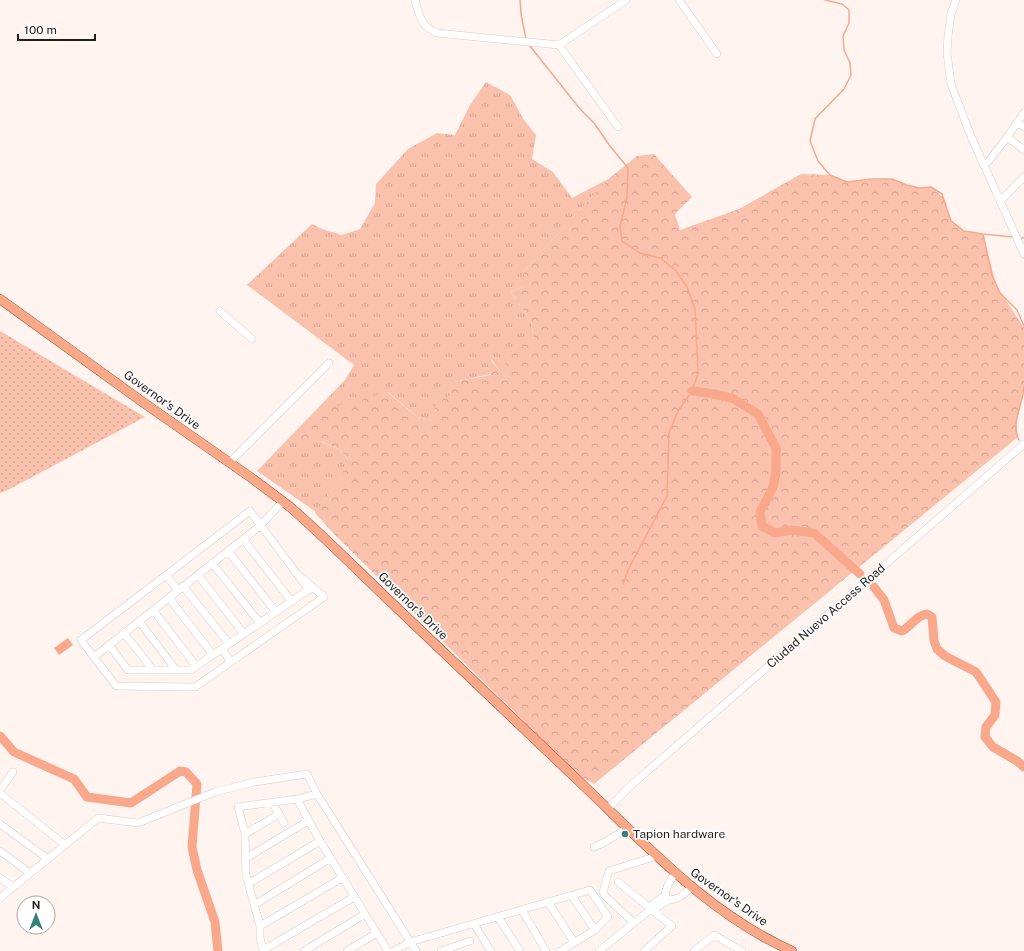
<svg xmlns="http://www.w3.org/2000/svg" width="1024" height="951" font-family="'Public Sans',sans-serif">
	<defs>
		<pattern id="grass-tufts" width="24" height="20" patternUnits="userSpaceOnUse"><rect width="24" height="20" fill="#fac1ad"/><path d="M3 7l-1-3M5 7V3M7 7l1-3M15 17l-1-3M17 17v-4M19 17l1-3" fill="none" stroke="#d6a594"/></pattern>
		<pattern id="forest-crowns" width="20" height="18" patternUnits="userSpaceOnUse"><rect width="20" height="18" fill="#fac1ad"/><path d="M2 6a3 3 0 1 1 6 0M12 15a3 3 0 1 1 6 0" fill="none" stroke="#d6a594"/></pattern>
		<pattern id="garden-dots" width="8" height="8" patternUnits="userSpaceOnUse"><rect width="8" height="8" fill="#fac1ad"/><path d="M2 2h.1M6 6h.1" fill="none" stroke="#d6a594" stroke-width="1.8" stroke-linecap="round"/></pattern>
	</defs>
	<rect width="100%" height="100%" fill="#fff4f0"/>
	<path fill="url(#grass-tufts)" d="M486 82 510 95 524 120 536 135 532 159 553 172 572 198 608 179 524 271V286L511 292 531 321 534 342 505 377 491 359V374L449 383 451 396 443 398 433 420 420 419 388 392 300 444 320 441 340 450 348 460 340 481 328 495 316 512 257 471 345 380 354 365 247 285 312 224 322 229 342 235 360 229 375 203 376 184 408 149 437 133 455 135 470 105Z"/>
	<path fill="url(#forest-crowns)" d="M654 154 692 197 675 214 680 230 739 209 801 174 830 175 847 182 870 180 893 179 907 185 919 188 931 187 943 197 951 221 964 231 983 234 996 285 1024 328V387L1020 409 1016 422 1018 437 594 784 578 775 333 533 315 513 328 495 340 480 348 459 340 450 321 441 300 445V432L322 410 387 392 420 419 433 420 435 403 443 398 451 396 448 383 491 375 490 359 505 377 506 357 520 346 534 341 531 321 511 292 524 286V271L606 181 637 156Z"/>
	<path fill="url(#garden-dots)" d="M0 331 145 417 6 491 0 493Z"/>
	<path fill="#f9a88b" d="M68 638 73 645 59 655 54 648Z"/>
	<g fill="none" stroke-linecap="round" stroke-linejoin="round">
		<path stroke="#f9a88b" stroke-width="1.5" d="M520 0 521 14 526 39
			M825 0 842 4 849 10V23L843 36 844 50 850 63 851 75 844 89 815 119 810 141 818 161 830 175 847 182 871 179H892L907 185 919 188 931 187 942 194 951 221 964 231 983 234 1013 237
			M530 46 580 109 594 123 610 146 628 168 627 197 620 227 622 241 640 253 660 258 676 271 687 287 695 309 698 374 692 391 678 411 669 433 667 496 628 570 623 584
			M983 234 992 275 1000 293 1017 310 1024 326
			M1019 238H1024
			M1019 440C1010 425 1023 404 1024 387"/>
		<path stroke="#f9a88b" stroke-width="9" d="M692 391 708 393 732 398 758 414 776 448V473L773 487 760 512 762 526 775 533 791 530 814 533 860 574
			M874 587 884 600 894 628 902 631C911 626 917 615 927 614L932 617 934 641 937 649 945 656 976 672 996 702 995 715 986 727 985 737 993 747 1017 761 1024 767
			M0 736 14 752 74 779 87 797 131 803 180 771 186 772 197 784 192 847 197 870 215 922 218 951"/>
		<defs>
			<path id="minor" d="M415 0C420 16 420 26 437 33L559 45 626 0
				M679 0 717 54
				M956 0 951 14 948 36 947 53 951 84 970 134 1024 254
				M559 45 618 127
				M1024 113 1007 137 1024 150
				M1017 122 1024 127
				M989 161 1007 137
				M1000 201 1024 177
				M220 311 252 339
				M229 463 329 363
				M243 539 292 602
				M228 551 276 612
				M212 563 260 623
				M295 572 324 597 195 687 116 686 81 640 250 511 309 590
				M166 575 178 590
				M198 575 244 634
				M183 586 229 644
				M169 598 213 655
				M153 610 196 666
				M139 621 176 670
				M124 633 153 670
				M109 645 128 670H191L311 588
				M222 649 231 662
				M94 657 261 525 283 501
				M0 790 13 772
				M0 793 65 845
				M297 799 317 794
				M608 809 628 788 1024 444
				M279 814 284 823
				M0 824 48 859
				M245 834 279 814 272 802
				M594 847 605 842 628 828
				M0 851 30 873
				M246 858 308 821
				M676 873C670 880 666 886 665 895L668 900C679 900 684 894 692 887
				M0 878 13 887
				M618 882 672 926 644 951
				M248 884 320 841
				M572 896 595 930
				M0 898 98 818 138 823 215 792 254 782 307 774 317 794 416 951
				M548 902 574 942
				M254 905 331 858
				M651 909 653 904 665 895
				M522 910 546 951
				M498 917 520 951
				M634 923 605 896 603 892 609 871 657 856
				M474 924 491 951
				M260 926 342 878
				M263 950 354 897
				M263 951 260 937V926L246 875 245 834 238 807 297 799 320 841 388 951
				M304 951 365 914
				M347 951 377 933
				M394 951 410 942 590 890 608 917 595 930 560 951
				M441 951 470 941
				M599 951 651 909 656 908 668 900
				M694 951 714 935 742 951"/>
			<path id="major" d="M0 299 144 403 253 479 289 506C326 538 360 573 395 606 458 666 521 726 584 786 648 847 709 914 792 951"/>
		</defs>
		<use href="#minor" stroke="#d6ccc9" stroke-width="8"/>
		<use href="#major" stroke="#aa5230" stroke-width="10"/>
		<use href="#minor" stroke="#fff" stroke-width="7"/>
		<use href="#major" stroke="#f8a98a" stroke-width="9"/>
	</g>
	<circle fill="#377f7b" stroke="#fff" stroke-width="1.5" cx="625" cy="834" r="4"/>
	<g text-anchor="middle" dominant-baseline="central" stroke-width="3.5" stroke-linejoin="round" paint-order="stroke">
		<g font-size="12" fill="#201d1b" stroke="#fff">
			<text transform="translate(162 400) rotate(36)">Governor's Drive</text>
			<text transform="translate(413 606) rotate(44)">Governor's Drive</text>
			<text transform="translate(826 616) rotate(-41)">Ciudad Nuevo Access Road</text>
			<text transform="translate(729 897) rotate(35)">Governor's Drive</text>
		</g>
		<g font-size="12" fill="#201d1b" stroke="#fff" text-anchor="start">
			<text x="633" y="834">Tapion hardware</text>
		</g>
	</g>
	<g transform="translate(36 915)"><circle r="19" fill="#ffffff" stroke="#a6a5a4"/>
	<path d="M0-3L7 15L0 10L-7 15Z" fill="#377f7b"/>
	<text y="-6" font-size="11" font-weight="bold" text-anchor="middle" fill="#201d1b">N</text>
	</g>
	<path d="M18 34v6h77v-6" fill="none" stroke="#201d1b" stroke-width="2"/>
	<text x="24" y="34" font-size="12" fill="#201d1b" stroke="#ffffff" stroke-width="3" paint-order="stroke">100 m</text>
</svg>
